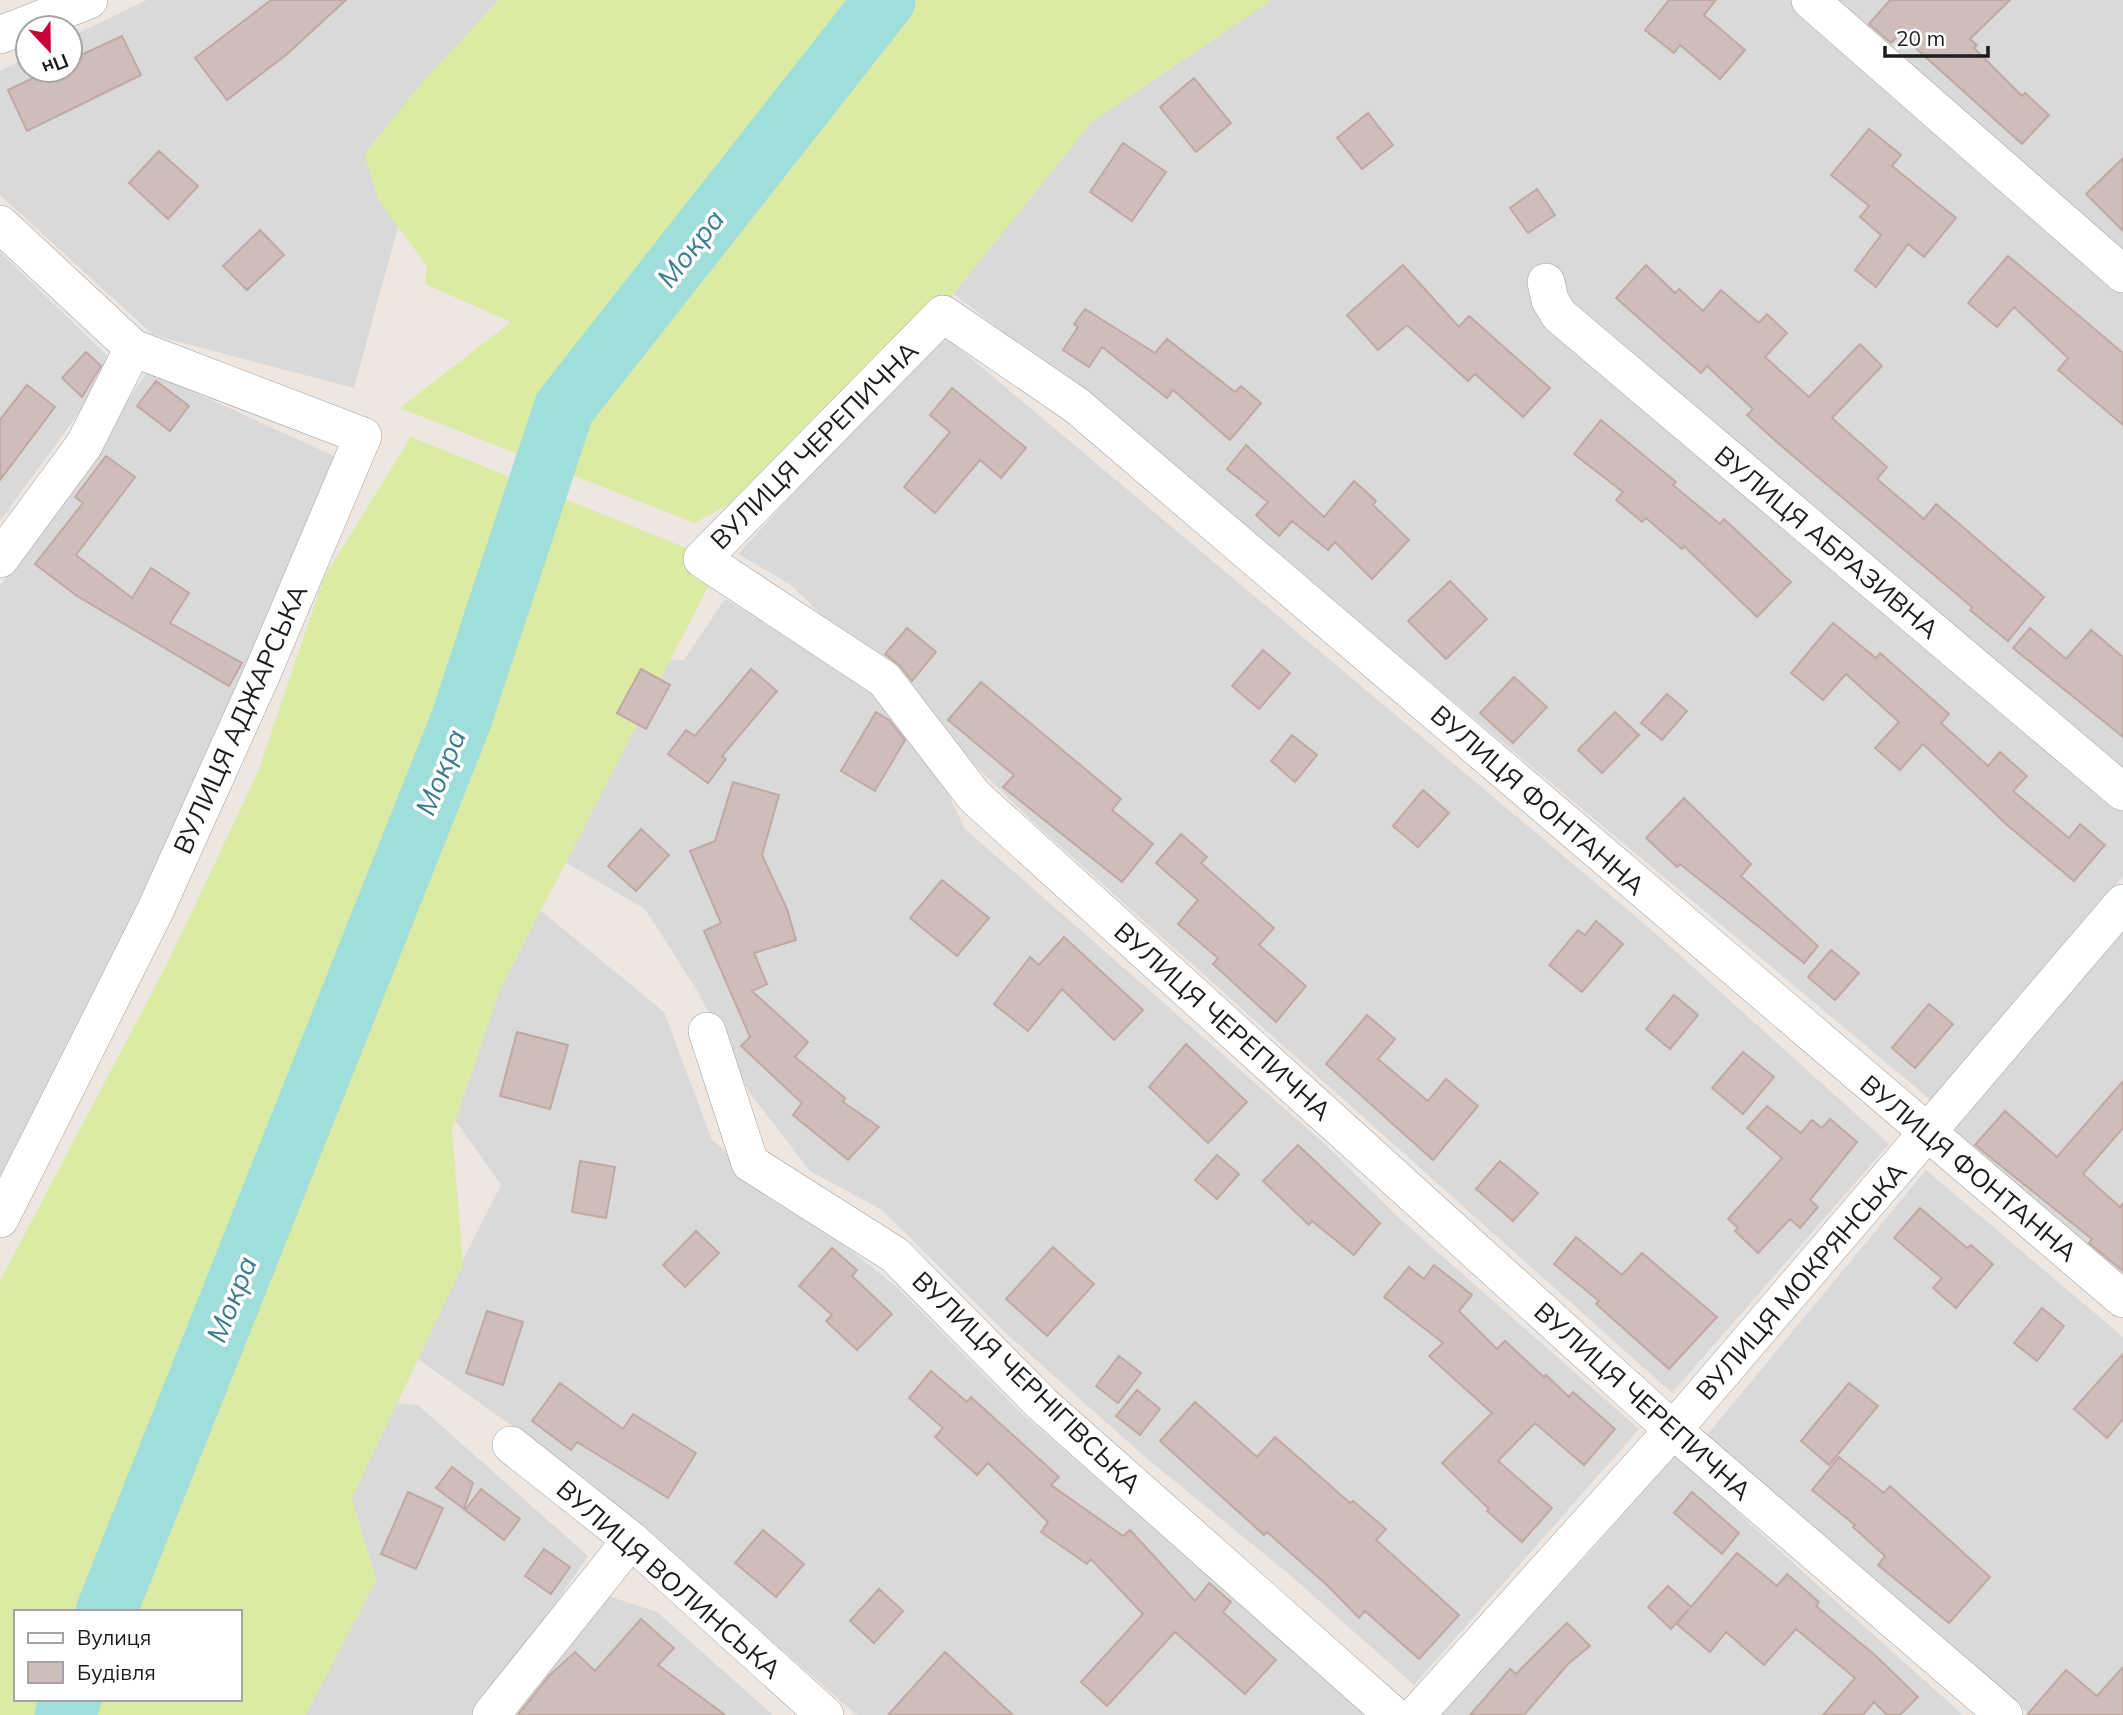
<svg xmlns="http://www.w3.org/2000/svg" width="2123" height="1715" font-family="Mulish,sans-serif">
	<rect width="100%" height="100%" fill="#eee6e1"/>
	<path fill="#dad9d9" d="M147 0H660L401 216 354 388 153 335 0 195V71L28 57V70H70V37Z
		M1088 0H2123V876L1932 1101 1081 390 876 236Z
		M0 252 115 363 0 521Z
		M941 333 1654 932 1889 1144 1672 1393 1032 821 791 585 738 554Z
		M148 371 334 456 260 638 74 1041 0 1180V586Z
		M725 599 870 689 921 737 965 829 1326 1145 1400 1219 1639 1429 1414 1685 1290 1575 1145 1457 1008 1335 882 1210 810 1171 749 1092 698 992 645 909 522 837 597 661 684 660Z
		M517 891 664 1012 712 1140 898 1288 1021 1413 1370 1715H857L585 1478 414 1356 501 1185 429 1083Z
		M2123 931V1282L1951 1134Z
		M1926 1170 2123 1337V1715H2030L1707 1435Z
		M362 1400 418 1405 588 1556 479 1715H265Z
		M1675 1454 1770 1542 1963 1715H1438L1593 1549Z
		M608 1596 657 1612 773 1715H502Z"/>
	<path fill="#dbeba4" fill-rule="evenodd" d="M499 0H1272L1092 122 892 370 768 482 695 523 400 408 511 322 425 284 427 266 379 201 364 154 430 73Z
		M411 437 721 562 500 990 452 1130 463 1265 352 1498 376 1580 306 1715H0V1281L167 964 258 772 324 577ZM16 1612H240V1699H16Z"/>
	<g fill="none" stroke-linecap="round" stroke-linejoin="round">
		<path stroke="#9fdedb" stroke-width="61" d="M106 1612 460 723 564 408 885 0
			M65 1715 71 1699"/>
	</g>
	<path fill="#cebdba" stroke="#c0a8a3" stroke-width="2" d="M271 0H346L286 55 227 100 195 58Z
		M1669 0H1716L1704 15 1745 50 1720 79 1680 45 1674 53 1645 30Z
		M1890 0H2010L1970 39 1977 45 1974 48 2022 96 2025 93 2049 115 2022 144 1900 34 1891 43 1869 24Z
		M122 36 141 75 27 131 8 90 50 70H70V60Z
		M1194 78 1231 123 1196 152 1160 107Z
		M1368 113 1393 145 1362 169 1337 138Z
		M1869 129 1901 155 1892 166 1956 218 1924 257 1908 244 1876 287 1855 270 1881 235 1860 217 1869 206 1831 175Z
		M1123 143 1166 172 1132 221 1090 192Z
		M159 151 198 186 168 219 129 183Z
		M2123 158V231L2086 194Z
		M1537 189 1555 215 1528 233 1510 208Z
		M260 230 284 255 247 290 223 266Z
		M2008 256 2123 353V425L2058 370 2068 358 2014 307 1997 327 1968 303Z
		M1403 265 1459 327 1469 316 1550 388 1523 417 1475 374 1468 381 1407 325 1378 350 1347 315Z
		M1646 265 1675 293 1679 289 1703 311 1721 290 1759 323 1767 314 1787 333 1765 357 1809 397 1860 344 1882 366 1832 418 1887 467 1877 479 1924 519 1936 504 2044 597 2008 641 1970 610 1972 607 1779 444 1747 415 1753 409 1707 366 1701 373 1616 298Z
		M1085 309 1155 353 1167 339 1235 392 1241 386 1261 403 1230 440 1173 390 1167 398 1102 347 1089 367 1063 350 1078 327 1074 324Z
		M86 352 101 366 82 397 62 378Z
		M156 381 189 406 170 431 137 406Z
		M27 385 55 407 0 480V420Z
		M952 388 1026 448 1001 478 980 460 935 513 904 487 950 432 930 415Z
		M1601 420 1676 482 1673 485 1720 524 1724 519 1791 582 1757 617 1684 546 1682 549 1646 518 1642 522 1616 500 1623 492 1574 454Z
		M1246 445 1324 517 1354 481 1376 501 1373 505 1409 540 1372 579 1335 542 1328 550 1292 521 1279 536 1256 515 1268 502 1227 469Z
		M106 456 135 477 76 555 132 598 151 568 189 593 170 623 242 663 229 686 77 596 35 564 83 503 75 497Z
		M1450 581 1487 619 1446 659 1408 621Z
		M1833 623 1876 658 1880 653 1949 714 1941 723 1988 766 2000 752 2027 776 2013 791 2069 838 2080 824 2105 845 2074 881 2007 825 1923 744 1900 770 1875 748 1899 722 1846 674 1823 700 1791 673Z
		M907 628 936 652 912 681 900 666 885 654Z
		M2030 628 2066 659 2091 630 2123 657V737L2013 648Z
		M1263 650 1290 673 1259 709 1232 686Z
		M641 669 670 685 646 729 617 713Z
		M751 669 777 691 722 756 726 759 708 783 668 754 686 730 695 736Z
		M1514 677 1547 707 1513 743 1480 713Z
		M981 682 1121 799 1112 810 1153 844 1122 882 1003 787 1014 775 948 720Z
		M1667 694 1687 711 1662 740 1641 723Z
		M876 712 889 720 905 740 875 791 841 771Z
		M1615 712 1639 735 1602 773 1578 750Z
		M1292 735 1317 755 1295 782 1271 761Z
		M733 782 779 795 762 855 787 909 796 940 754 953 767 984 752 991 808 1042 795 1057 845 1098 843 1102 879 1127 848 1160 793 1115 802 1103 741 1046 750 1037 704 931 721 923 690 851 715 841Z
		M1423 790 1449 813 1418 847 1393 826Z
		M1684 798 1751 864 1741 876 1818 946 1804 963 1680 864 1677 867 1646 838Z
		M641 829 669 855 636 891 608 866Z
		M1181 834 1207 857 1201 863 1274 928 1259 945 1306 986 1276 1022 1213 964 1218 958 1178 924 1198 900 1156 863Z
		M942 880 989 918 957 956 910 918Z
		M1596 921 1623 944 1582 992 1549 965 1578 930 1585 935Z
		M1064 937 1143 1010 1114 1040 1062 989 1028 1031 994 1004 1030 957 1039 965Z
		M1831 950 1859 973 1835 1000 1808 977Z
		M1674 995 1698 1015 1670 1049 1646 1029Z
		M1929 1004 1953 1024 1915 1068 1892 1048Z
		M1367 1015 1395 1039 1378 1059 1428 1101 1446 1079 1478 1106 1433 1160 1326 1064Z
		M517 1032 568 1045 550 1109 500 1096Z
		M1186 1044 1247 1102 1208 1143 1149 1087Z
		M1743 1052 1774 1077 1743 1114 1712 1088Z
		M2123 1081V1128L2083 1174 2120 1207 2123 1203V1271L2089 1243 2092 1239 1975 1145 2005 1111 2057 1157Z
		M1767 1106 1801 1133 1812 1120 1822 1128 1830 1119 1857 1142 1810 1200 1818 1207 1800 1228 1790 1219 1758 1253 1735 1231 1738 1228 1728 1219 1782 1158 1747 1128Z
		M1298 1145 1380 1223 1354 1255 1312 1221 1309 1225 1263 1181Z
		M1217 1155 1239 1174 1217 1199 1195 1180Z
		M580 1161 615 1167 606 1218 572 1212Z
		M1500 1161 1538 1193 1513 1221 1476 1189Z
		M1920 1208 1967 1248 1971 1245 1993 1264 1956 1308 1933 1288 1942 1278 1894 1238Z
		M696 1231 719 1253 685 1287 663 1265Z
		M1576 1237 1622 1275 1642 1253 1717 1317 1669 1369 1596 1304 1599 1301 1554 1264Z
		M1053 1247 1094 1284 1047 1336 1006 1299Z
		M832 1248 857 1270 852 1276 892 1314 857 1350 826 1321 832 1315 799 1286Z
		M1434 1265 1472 1295 1459 1311 1497 1349 1505 1341 1544 1377 1546 1375 1569 1397 1573 1392 1615 1429 1584 1465 1535 1423 1498 1461 1552 1508 1522 1542 1487 1511 1489 1509 1442 1463 1492 1413 1429 1356 1443 1343 1384 1297 1409 1267 1424 1279Z
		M2042 1308 2064 1326 2037 1361 2014 1343Z
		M487 1311 523 1322 503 1385 466 1373Z
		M2123 1354V1419L2107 1438 2074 1409Z
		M1119 1356 1141 1373 1118 1403 1096 1386Z
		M931 1371 967 1402 971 1397 1059 1477 1051 1485 1123 1536 1130 1530 1195 1601 1209 1583 1231 1602 1223 1612 1276 1660 1245 1694 1175 1632 1107 1706 1081 1682 1143 1614 1091 1559 1087 1564 1041 1532 1048 1522 988 1463 977 1475 935 1437 943 1428 909 1398Z
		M560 1383 623 1429 633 1414 696 1453 668 1498 577 1442 571 1450 532 1421Z
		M1849 1383 1878 1406 1829 1465 1801 1441Z
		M1137 1390 1160 1409 1140 1435 1116 1416Z
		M1195 1402 1257 1457 1275 1437 1350 1503 1353 1501 1386 1529 1376 1540 1459 1615 1419 1659 1365 1611 1359 1618 1328 1586 1267 1532 1264 1535 1160 1441Z
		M1839 1457 1884 1493 1890 1486 1990 1577 1949 1623 1878 1565 1885 1556 1853 1527 1855 1525 1812 1490Z
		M452 1467 473 1483 464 1509 436 1488Z
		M481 1489 520 1519 504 1540 465 1510Z
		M408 1492 443 1508 416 1569 381 1554Z
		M1692 1492 1739 1533 1722 1554 1674 1513Z
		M763 1530 804 1564 776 1597 735 1563Z
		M544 1549 570 1567 551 1594 525 1576Z
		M1737 1553 1777 1586 1787 1574 1819 1602 1816 1606 1876 1656 1918 1697 1900 1715H1887L1874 1702 1863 1715H1823L1855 1678 1796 1629 1764 1665 1726 1632 1710 1652 1677 1624 1689 1609 1671 1629 1648 1607 1668 1586 1691 1607Z
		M879 1589 903 1611 874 1643 850 1621Z
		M641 1619 674 1648 658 1665 725 1715H518L549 1676 575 1652 595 1671Z
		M1567 1623 1590 1646 1568 1664 1524 1715H1470L1510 1669 1516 1674Z
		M945 1652 1013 1715H888Z
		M2123 1667V1715H2027L2066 1670 2097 1696Z"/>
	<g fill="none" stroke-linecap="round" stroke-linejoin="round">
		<defs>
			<path id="minor" d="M1810 0 2123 274
				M0 35 89 0
				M0 224 133 348 363 436 261 676 155 911 0 1219
				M1546 282 1550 300 1559 315 2123 792
				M0 559 84 445 133 348
				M707 1031 750 1163 895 1255 1042 1404 1393 1715
				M511 1445 631 1540 825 1715
				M491 1715 631 1540
				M1416 1715 1673 1430 2123 903
				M2004 1715 1673 1430 974 796 884 679 702 559 943 314 1076 405 2123 1299"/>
		</defs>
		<use href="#minor" stroke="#a0a0a0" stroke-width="38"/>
		<use href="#minor" stroke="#fff" stroke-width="37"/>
	</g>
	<g text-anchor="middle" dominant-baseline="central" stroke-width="7" stroke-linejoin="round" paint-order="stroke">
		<g font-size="26" fill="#1c1c1c" stroke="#fff">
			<text transform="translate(814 445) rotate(-45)">ВУЛИЦЯ ЧЕРЕПИЧНА</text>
			<text transform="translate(1827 542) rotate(40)">ВУЛИЦЯ АБРАЗИВНА</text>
			<text transform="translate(240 719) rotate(-66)">ВУЛИЦЯ АДЖАРСЬКА</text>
			<text transform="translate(1538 800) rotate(41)">ВУЛИЦЯ ФОНТАННА</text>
			<text transform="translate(1223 1021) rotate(42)">ВУЛИЦЯ ЧЕРЕПИЧНА</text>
			<text transform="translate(1969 1168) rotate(40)">ВУЛИЦЯ ФОНТАННА</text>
			<text transform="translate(1801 1281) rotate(-49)">ВУЛИЦЯ МОКРЯНСЬКА</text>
			<text transform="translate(1027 1382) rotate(44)">ВУЛИЦЯ ЧЕРНІГІВСЬКА</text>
			<text transform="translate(1643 1401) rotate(42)">ВУЛИЦЯ ЧЕРЕПИЧНА</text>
			<text transform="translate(669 1579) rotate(41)">ВУЛИЦЯ ВОЛИНСЬКА</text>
		</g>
		<g font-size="28" font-style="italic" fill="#3b7c8f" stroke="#fff">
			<text transform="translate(690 248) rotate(-52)">Мокра</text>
			<text transform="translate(440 772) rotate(-68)">Мокра</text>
			<text transform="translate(231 1299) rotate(-68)">Мокра</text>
		</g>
	</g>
	<rect x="14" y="1610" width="228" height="91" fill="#ffffff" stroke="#a4a4a4" stroke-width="2"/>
	<rect x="28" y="1633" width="35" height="10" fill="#ffffff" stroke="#a4a4a4" stroke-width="2"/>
	<text x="77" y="1645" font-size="21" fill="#1c1c1c">Вулиця</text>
	<rect x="28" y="1662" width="35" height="21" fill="#cebdba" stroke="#a4a4a4" stroke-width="2"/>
	<text x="77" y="1680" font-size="21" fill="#1c1c1c">Будівля</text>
	<g transform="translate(49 49) rotate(158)"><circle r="33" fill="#ffffff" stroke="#a4a4a4" stroke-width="2"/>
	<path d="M0-5L12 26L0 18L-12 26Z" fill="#c80037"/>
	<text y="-10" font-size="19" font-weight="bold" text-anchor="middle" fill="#1c1c1c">Пн</text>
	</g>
	<path d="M1885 46v10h103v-10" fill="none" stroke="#1c1c1c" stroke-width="3.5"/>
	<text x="1896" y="46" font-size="21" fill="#1c1c1c" stroke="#ffffff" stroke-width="5" paint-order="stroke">20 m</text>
</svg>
